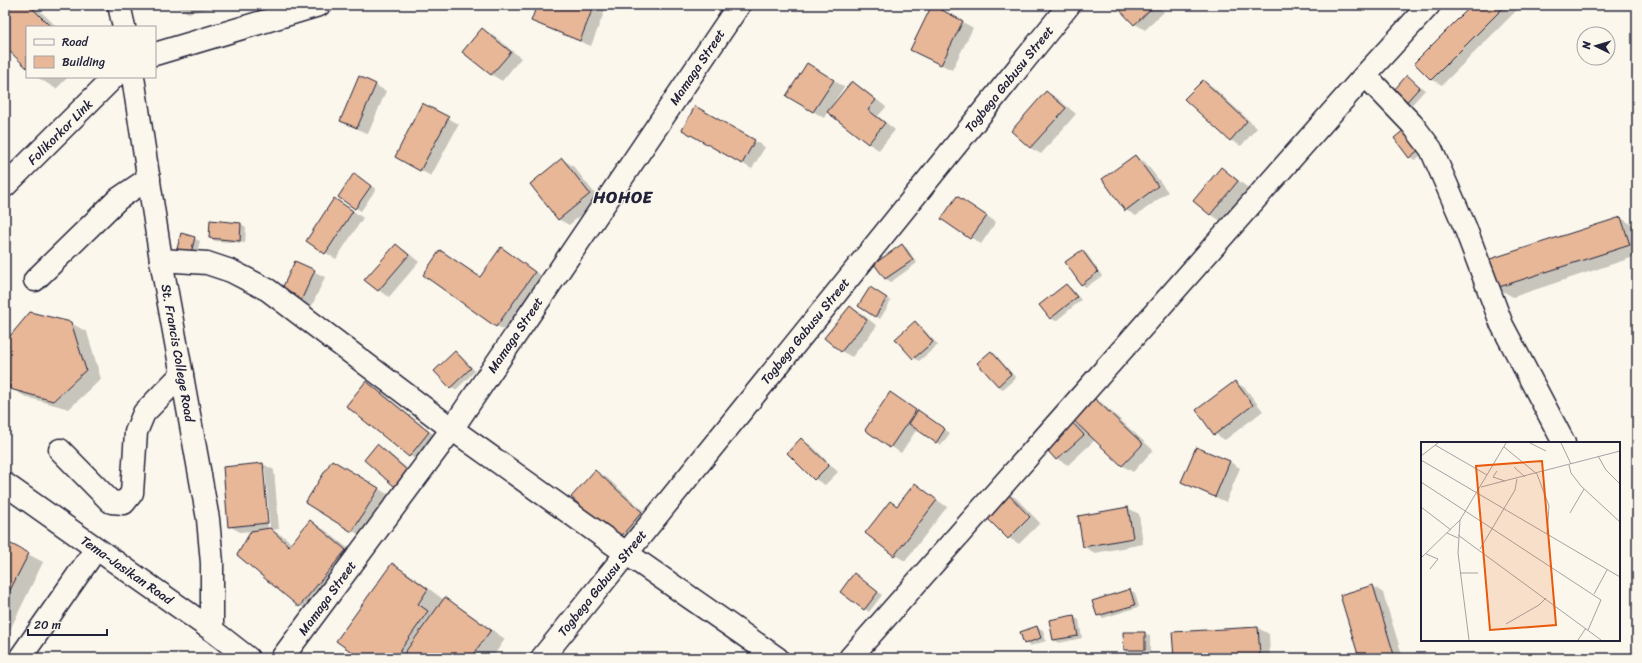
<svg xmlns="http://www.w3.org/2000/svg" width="1642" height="663" font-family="Sriracha,sans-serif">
	<rect width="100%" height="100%" fill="#fbf7ec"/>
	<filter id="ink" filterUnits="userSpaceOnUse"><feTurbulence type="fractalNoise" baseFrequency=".025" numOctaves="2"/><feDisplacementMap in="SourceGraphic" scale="8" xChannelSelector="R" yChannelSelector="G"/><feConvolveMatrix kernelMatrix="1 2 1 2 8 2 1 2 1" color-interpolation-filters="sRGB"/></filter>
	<g filter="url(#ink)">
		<path fill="#0003" fill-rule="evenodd" d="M5 5H34L57 27H27V67L5 45Z
			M178 5H215L216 8 188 13 178 7Z
			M538 5H607L591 46 542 26 532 20Z
			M1116 5H1157L1164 12 1145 30 1135 24Z
			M1474 5H1522L1442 85 1431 79Z
			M963 22 973 28 952 70 922 55Z
			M482 29 493 35 521 58 502 81 492 75 464 52Z
			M818 70 844 87 832 105 833 106 852 82 862 88 886 107 878 116 895 130 879 150 869 144 828 111 824 118 788 96Z
			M1407 76 1425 90 1407 110 1390 96Z
			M37 77H68L56 89Z
			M1203 81 1213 87 1257 128 1241 146 1230 140Z
			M375 85 386 91 368 134 341 121Z
			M1047 92 1057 98 1076 114 1041 154 1030 148 1012 131Z
			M422 105 459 124 431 176 407 163Z
			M696 108 765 147 752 169 683 130Z
			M1406 130 1425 152 1415 160 1410 157Z
			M1135 156 1145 162 1168 192 1136 216 1126 210Z
			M562 159 573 166 600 200 569 225 558 219Z
			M1221 169 1232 175 1248 188 1221 221 1210 214Z
			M359 178 376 189 361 211 356 208Z
			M958 197 996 222 981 244 943 219Z
			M345 205 363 218 336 259 326 253Z
			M1621 218 1636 227 1637 256 1513 297 1497 288Z
			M211 221 241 224 246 227 245 243 215 241 210 238Z
			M182 234 200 241 195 259Z
			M396 245 406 251 419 262 389 297 378 290Z
			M902 245 907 248 917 263 891 282 886 279 876 264Z
			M501 249 516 258 550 282 512 335 497 326 424 274 441 251 481 277Z
			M1082 251 1087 254 1102 276 1086 287 1081 284Z
			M295 262 325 277 310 310 291 301Z
			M1066 285 1071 288 1081 300 1056 321 1050 318Z
			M870 288 891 301 880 319 875 316Z
			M850 307 861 313 877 326 852 357 841 351Z
			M915 322 920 325 938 345 919 361 914 358 896 339Z
			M71 323 87 332 101 379 69 409 26 397 10 388 5 360V343Z
			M991 352 996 355 1016 378 1003 389 998 386Z
			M455 353 460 355 475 371 456 390 451 387 436 371Z
			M366 382 376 388 439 439 420 462 410 456 347 406Z
			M1235 382 1245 388 1263 411 1225 440 1215 434Z
			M890 393 950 433 941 445 917 429 901 453 866 430Z
			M1092 397 1102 403 1153 450 1133 472 1123 466 1095 440 1068 465 1057 459 1043 444 1069 420 1079 426Z
			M801 440 812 446 838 472 825 485 815 479Z
			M377 446 388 452 418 478 406 492 395 486Z
			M1196 448 1230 462 1240 468 1226 502 1182 482Z
			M332 461 389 495 363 537 307 503Z
			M263 464 274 470 279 529 272 530 286 538 292 544 310 521 325 530 361 559 315 615 300 606 238 554 252 531 240 532 229 526ZM263 469H265L270 528 268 529Z
			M595 471 606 477 652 518 629 545 572 497Z
			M915 484 947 507 905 561 895 555 866 533 890 502 898 507Z
			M1005 492 1016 498 1040 523 1019 544 1009 538Z
			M1128 508 1139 514 1143 544 1095 553 1084 547Z
			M5 542 43 562 6 638 5 637Z
			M393 564 408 573 444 600 445 598 460 607 505 639 492 658H361Z
			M859 578 882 595 869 612 841 592Z
			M1373 586 1383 593 1403 658H1360Z
			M1130 590 1135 593 1139 607 1103 618 1097 615Z
			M1073 617 1079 620 1082 638 1059 643 1053 640Z
			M1037 627 1043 630 1046 641 1030 646 1025 643 1022 632Z
			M1258 628 1269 634 1270 658H1175Z
			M1124 633H1145L1150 636V653H1130L1125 650Z"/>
		<path fill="#e7b798" stroke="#22223b" d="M5 5H29L51 27H27V68L5 47Z
			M537 5H594L580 41 531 21Z
			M932 5 963 21 941 65 910 50Z
			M1115 5H1154V6L1134 25Z
			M1472 5H1506L1431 80 1414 63Z
			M482 28 511 52 491 75 462 52Z
			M807 63 834 80 813 112 786 96Z
			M1407 75 1420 87 1402 107 1389 96Z
			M359 76 376 84 357 128 340 121Z
			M1203 80 1247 121 1230 141 1184 99Z
			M852 81 876 100 868 110 885 123 868 144 827 112Z
			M1046 91 1066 108 1030 148 1011 131Z
			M422 103 449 117 420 171 395 157Z
			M695 106 755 140 742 164 682 130Z
			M1405 129 1421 148 1409 158 1394 138Z
			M1135 155 1158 186 1125 211 1102 179Z
			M562 158 590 194 558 220 530 184Z
			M1221 167 1238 181 1210 215 1193 201Z
			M354 173 371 186 355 209 338 197Z
			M957 196 987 216 970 239 941 219Z
			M334 198 353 211 325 254 306 241Z
			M1621 217 1630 245 1496 288 1487 260Z
			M210 220 241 223 240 241 209 238Z
			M181 233 195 237 190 257 176 253Z
			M396 244 409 255 378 291 364 280Z
			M902 244 913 260 885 279 874 264Z
			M501 247 535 272 496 327 423 275 440 250 480 277Z
			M1082 250 1098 272 1081 285 1065 262Z
			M295 261 315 270 299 305 279 295Z
			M1066 284 1077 297 1050 319 1039 305Z
			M870 287 887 298 875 317 858 306Z
			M850 306 867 320 841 352 824 338Z
			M30 312 71 322 86 370 53 401 10 389 5 365V342Z
			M915 321 933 342 913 359 895 339Z
			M455 351 471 368 450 388 434 371Z
			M991 351 1011 374 998 386 977 363Z
			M366 381 429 432 409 457 346 406Z
			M1235 381 1253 405 1214 435 1196 410Z
			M890 392 916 410 890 448 865 430Z
			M1092 396 1143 444 1122 466 1071 418Z
			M918 410 945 429 936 443 909 424Z
			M1069 419 1084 435 1056 460 1042 444Z
			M801 438 829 465 814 480 787 453Z
			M377 444 408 471 395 487 364 460Z
			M1196 447 1230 461 1215 497 1181 482Z
			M332 460 379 488 352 532 305 503Z
			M263 463 268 523 228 527 223 467Z
			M595 470 642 512 618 540 571 497Z
			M915 483 937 500 894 556 865 533 890 501 897 506Z
			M1005 491 1030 517 1008 539 983 514Z
			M1128 507 1133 538 1083 547 1078 516Z
			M310 520 346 550 299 607 237 555 251 531 270 528 289 546Z
			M5 541 29 553 5 600Z
			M392 563 428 589 418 604 428 611 395 658H360L336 641Z
			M854 573 878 592 864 610 840 592Z
			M1373 585 1395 658H1359L1340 595Z
			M1130 589 1135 605 1097 616 1092 601Z
			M445 597 491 630 470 658H407L403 655Z
			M1074 615 1078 636 1053 640 1049 620Z
			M1037 626 1041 638 1024 644 1020 632Z
			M1258 627 1260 655 1208 658H1174L1172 632Z
			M1123 632H1145V650H1124Z"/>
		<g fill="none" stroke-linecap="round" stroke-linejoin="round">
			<defs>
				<path id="minor" d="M155 54 319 5
					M1365 75 1412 124 1431 149 1465 227 1502 325 1564 443
					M161 260 207 263 231 271 268 290 452 429 626 553 777 658
					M35 280 118 199 149 178
					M60 450 111 502 124 503 132 493 136 432 144 413 182 374
					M20 658 96 549
					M282 658 452 429 739 5
					M542 658 1069 5
					M850 658 1365 75 1429 5"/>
				<path id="major" d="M119 5 124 27
					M133 77 161 260 208 519 212 563V630
					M5 186 114 77"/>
				<path id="highway" d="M5 484 212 630 248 658"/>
			</defs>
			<use href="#minor" stroke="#22223b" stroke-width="25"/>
			<use href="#major" stroke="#22223b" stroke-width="25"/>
			<use href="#highway" stroke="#22223b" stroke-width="25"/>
			<use href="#minor" stroke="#fbf7ec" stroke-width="22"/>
			<use href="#major" stroke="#fbf7ec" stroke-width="22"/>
			<use href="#highway" stroke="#fbf7ec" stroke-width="22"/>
		</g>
	</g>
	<g text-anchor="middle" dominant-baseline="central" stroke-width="3" stroke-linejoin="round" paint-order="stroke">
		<g font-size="13" fill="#22223b" stroke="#fbf7ec">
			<text transform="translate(697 67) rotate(-56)">Mamaga Street</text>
			<text transform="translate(1009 79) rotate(-51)">Togbega Gabusu Street</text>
			<text transform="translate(60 132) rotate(-45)">Folikorkor Link</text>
			<text transform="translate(805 331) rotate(-51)">Togbega Gabusu Street</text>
			<text transform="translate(515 335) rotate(-56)">Mamaga Street</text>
			<text transform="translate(178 353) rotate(80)">St. Francis College Road</text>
			<text transform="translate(127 570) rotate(35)">Tema-Jasikan Road</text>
			<text transform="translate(602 583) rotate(-51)">Togbega Gabusu Street</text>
			<text transform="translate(327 598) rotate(-54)">Mamaga Street</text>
		</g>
		<g font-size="17" font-weight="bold" letter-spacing="1" fill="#22223b" stroke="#fbf7ec">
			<text x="623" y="197">HOHOE</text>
		</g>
	</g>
	<g transform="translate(1421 442)">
		<rect width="199" height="199" fill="#fbf7ec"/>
		<path fill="none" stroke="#a4a2a5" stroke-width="1" d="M109 1 125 9M140 1 150 22M14 3 66 33M83 5 116 32M0 14 17 1M177 14 185 28 199 42M0 18 199 135M148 23 150 31 160 44 199 80M93 25 104 35M76 29 72 35 84 39M116 32 128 64 126 92M0 40 180 158 167 188M60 45 199 9M0 65 30 88M149 71 163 47M39 78 37 111 48 198M26 91 37 96M37 93 180 198M59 107 94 48 96 37M5 112 17 117 9 127M0 116 39 78 85 1M39 131H57M173 152 186 128M85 182 118 163 125 156M157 198 165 186"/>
		<path fill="#e8590c" fill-opacity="0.15" stroke="#e8590c" stroke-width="2" d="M121 19 135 183 69 188 55 24Z"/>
		<rect width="199" height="199" fill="none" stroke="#22223b" stroke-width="2"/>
	</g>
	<rect width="1642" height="663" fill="none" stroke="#fbf7ec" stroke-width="20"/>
	<rect x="10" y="10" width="1622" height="643" fill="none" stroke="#22223b" stroke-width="1.5" filter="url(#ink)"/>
	<rect x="26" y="26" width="130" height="52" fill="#fbf7ec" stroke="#a4a2a5"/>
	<rect x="34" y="39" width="20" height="6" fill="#fbf7ec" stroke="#a4a2a5"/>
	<text x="62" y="46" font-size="12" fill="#22223b">Road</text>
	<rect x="34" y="56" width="20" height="12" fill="#e7b798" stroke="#a4a2a5"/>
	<text x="62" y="66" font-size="12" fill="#22223b">Building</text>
	<g transform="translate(1596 46) rotate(275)"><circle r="19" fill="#fbf7ec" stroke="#a4a2a5"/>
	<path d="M0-3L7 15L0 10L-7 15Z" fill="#22223b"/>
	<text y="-6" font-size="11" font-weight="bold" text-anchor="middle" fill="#22223b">N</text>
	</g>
	<path d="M28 629v6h79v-6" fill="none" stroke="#22223b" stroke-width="2"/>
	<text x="34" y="629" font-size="12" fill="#22223b" stroke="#fbf7ec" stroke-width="3" paint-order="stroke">20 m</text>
</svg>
